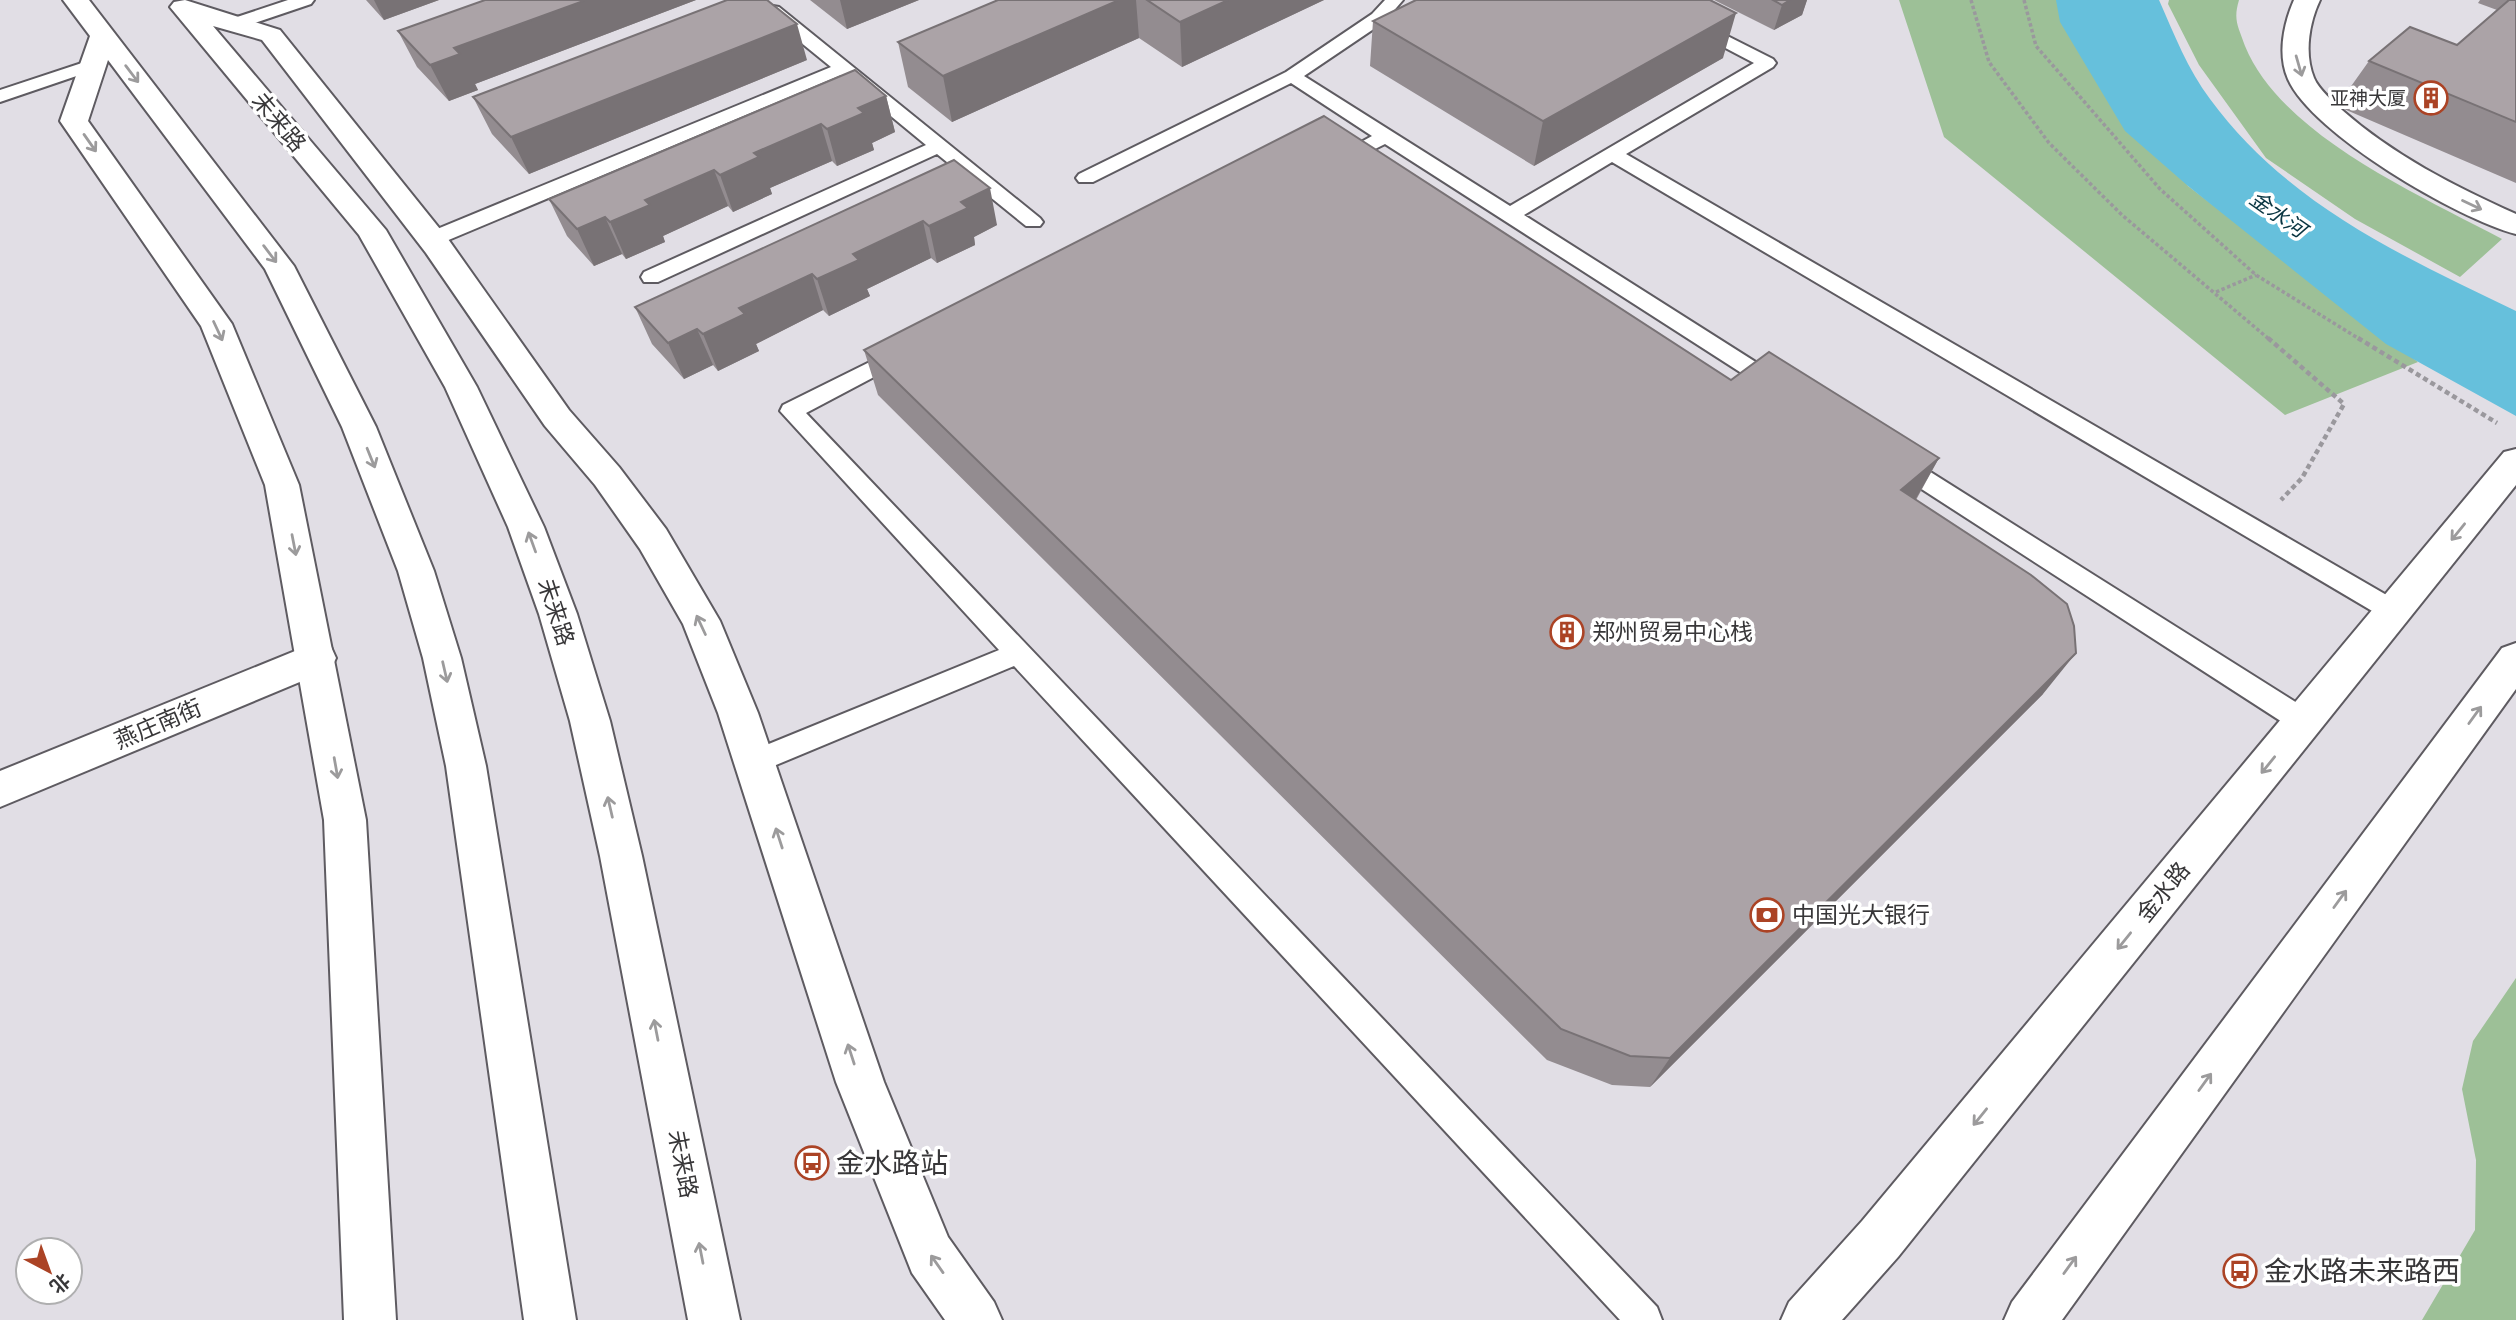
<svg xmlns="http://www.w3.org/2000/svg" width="2516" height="1320" font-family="Cabin,'Noto Sans SC',sans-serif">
	<rect width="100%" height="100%" fill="#e1dee5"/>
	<path fill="#9dc097" d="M1899 0H2063L2188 186 2418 362 2285 415 1944 137Z
		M2169 0H2239C2233 20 2238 26 2245 46 2282 136 2420 195 2502 239L2460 277 2355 219 2266 158 2199 65 2168 4Z
		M2516 978V1320H2422L2475 1230 2476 1160 2462 1089 2473 1041Z"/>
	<path fill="#66c0dc" d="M2056 0H2159C2174 34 2188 70 2210 99 2288 205 2402 256 2516 311V416L2386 344 2188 186 2125 131 2060 22Z"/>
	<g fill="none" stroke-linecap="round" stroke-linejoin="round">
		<defs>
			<path id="lane" d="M288 0H314L311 4 240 28 234 29 225 24 228 20Z
				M1385 0H1403L1384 22 1304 76 1510 206 1754 63 1634 0H1656L1773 59 1776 63 1773 67 1626 154 2402 604 2406 611 2402 618 2393 621 2384 618 1612 162 1524 215 1784 380 1787 385 1784 390 1776 393 1768 390 1385 144 1355 159 1328 153 1325 149 1328 145 1335 143 1352 147 1372 136 1291 83 1093 182H1079L1076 178 1079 174 1286 72 1372 14Z
				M773 6 779 7 1040 218 1043 222 1040 226H1026L937 154 658 282H644L641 277 644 272 926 145 841 75 439 244H425L422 239 425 234 831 67 767 15 764 11 767 7Z
				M94 59 103 64 100 68 0 102V90Z
				M900 347 908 349 911 354 908 359 806 413 1657 1307 1662 1320H1620L1014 666 764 770 754 774 744 770 740 762 744 754 999 650 780 411 783 405Z
				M1897 453 1905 456 2313 713 2317 721 2313 729 2303 732 2293 729 1889 468 1885 462 1889 456Z"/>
			<path id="street" d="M317 642 331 647 336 658 331 669 0 807V771Z"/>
			<path id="secondary" d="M2294 0H2320C2309 23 2304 54 2314 78 2319 90 2333 101 2342 110 2393 155 2454 186 2516 214V234C2458 219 2312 134 2288 79 2277 54 2284 23 2294 0Z"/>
			<path id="primary" d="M63 0H89L294 266 376 427 434 571 461 658 486 766 576 1320H524L446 766 423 658 398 571 342 427 265 269 108 60 88 121 232 324 299 485 366 820 396 1320H344L324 820 265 485 201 326 60 121 90 36Z
				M185 0 280 30 448 239 569 410 619 467 666 529 720 621 758 713 884 1082 948 1237 994 1302 1002 1320H945L912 1273 836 1082 718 713 683 624 640 549 595 485 545 426 426 253 262 40 213 26 386 230 477 387 544 527 577 614 610 721 642 856 740 1320H688L600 856 570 721 539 614 508 527 445 387 359 235 170 7 174 2Z
				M2516 449V485L1898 1257 1842 1320H1781L1789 1302 1862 1221 2504 452Z
				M2516 643V689L2062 1320H2004L2012 1302 2502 648Z"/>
		</defs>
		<use href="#lane" stroke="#5e5b61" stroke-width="4"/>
		<use href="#street" stroke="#5e5b61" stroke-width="4"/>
		<use href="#secondary" stroke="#5e5b61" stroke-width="4"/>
		<use href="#primary" stroke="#5e5b61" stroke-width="4"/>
		<path stroke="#9a989d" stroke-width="3.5" stroke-dasharray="3.5 2.5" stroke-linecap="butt" d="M1971 0 1989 62 2049 143 2122 215 2270 340
			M2024 0 2036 46 2160 189 2256 275 2361 340
			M2216 292 2256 275"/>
		<path stroke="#9a989d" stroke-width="4.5" stroke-dasharray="5 3.5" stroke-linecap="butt" d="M2268 338 2344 404 2302 478 2281 500
			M2358 338 2497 423"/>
		<use href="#lane" fill="#fff" fill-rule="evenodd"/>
		<use href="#street" fill="#fff" fill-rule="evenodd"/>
		<use href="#secondary" fill="#fff" fill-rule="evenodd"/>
		<use href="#primary" fill="#fff" fill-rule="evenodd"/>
	</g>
	<path fill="#938c90" d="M366 0H439L384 20Z
		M485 0H696L475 84 478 90 449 101 417 67 398 31Z
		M810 0H919L847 29Z
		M998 0H1324L1182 67 1139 38 952 122 908 87 898 42Z
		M1714 0H1807L1802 15 1774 30Z
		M2480 0H2516V183L2337 106 2369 61 2457 45 2497 10 2478 3Z
		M1373 21 1723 58 1534 166 1370 66Z
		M807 60 529 174 492 134 473 97Z
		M886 96 895 132 872 143 874 150 837 166 832 161 770 188 772 194 733 212 728 206 663 236 665 242 626 259 622 254 594 266 567 236 549 199Z
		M954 160 997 225 974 237 975 245 937 263 931 258 867 289 870 296 829 316 823 310 756 344 759 351 718 371 713 365 684 379 652 344 635 307Z
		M864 350 1731 380 1939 458 1916 500 2043 694 1650 1087 1612 1085 1547 1060 878 395Z"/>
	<path fill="#787275" d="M374 0H439L384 20Z
		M586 0H696L475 84 478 90 449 101 430 65 454 48Z
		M840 0H919L847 29Z
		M1119 0H1136L1139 38 952 122 943 76Z
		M1228 0H1324L1182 67 1180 22Z
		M1790 0H1807L1802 15 1774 30 1782 5Z
		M1736 13 1723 58 1534 166 1543 121Z
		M797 24 807 60 529 174 511 137Z
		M886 96 895 132 872 143 874 150 837 166 827 129 858 108Z
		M821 124 832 161 770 188 772 194 733 212 720 175 754 153Z
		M714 170 728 206 663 236 665 242 626 259 610 222 645 200Z
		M990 188 997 225 974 237 975 245 937 263 929 226 961 202Z
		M605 217 622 254 594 266 577 229Z
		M923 221 931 258 867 289 870 296 829 316 817 279 853 254Z
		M812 274 823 310 756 344 759 351 718 371 703 334 739 308Z
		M697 329 713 365 684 379 668 343Z
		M1939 458 1914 502 1901 490Z
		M2076 653 2043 694 1650 1087 1670 1058Z"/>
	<path fill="#aba3a7" stroke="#787275" stroke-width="2" d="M485 0H586L454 48 460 54 430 65 398 31Z
		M727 0H767L797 24 511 137 473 97Z
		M998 0H1119L943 76 898 42Z
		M1147 0H1228L1180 22Z
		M1416 0H1710L1736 13 1543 121 1373 21Z
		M1773 0H1790L1782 5Z
		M2509 0H2516V122L2369 61 2410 27 2457 45Z
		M855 70 886 96 858 108 864 113 827 129 821 124 754 153 759 157 720 175 714 170 645 200 650 205 610 222 605 217 577 229 549 199Z
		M1324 116 1731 380 1769 352 1939 458 1901 490 2031 575 2067 604 2074 626 2076 653 1670 1058 1630 1056 1561 1029 864 350Z
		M954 160 990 188 961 202 968 208 929 226 923 221 853 254 859 260 817 279 812 274 739 308 745 314 703 334 697 329 668 343 635 307Z"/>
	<defs><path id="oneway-shaft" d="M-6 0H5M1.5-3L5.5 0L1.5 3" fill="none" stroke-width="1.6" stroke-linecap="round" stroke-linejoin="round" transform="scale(1.75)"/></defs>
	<g stroke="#9c9b9c">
		<use href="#oneway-shaft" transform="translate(2299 66) rotate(74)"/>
		<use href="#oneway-shaft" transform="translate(132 74) rotate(53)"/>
		<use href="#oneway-shaft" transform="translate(90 143) rotate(55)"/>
		<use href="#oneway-shaft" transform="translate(2472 205) rotate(25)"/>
		<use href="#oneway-shaft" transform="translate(270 254) rotate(53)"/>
		<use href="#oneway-shaft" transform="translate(218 331) rotate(65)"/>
		<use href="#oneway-shaft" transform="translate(371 458) rotate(68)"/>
		<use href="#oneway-shaft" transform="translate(2458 532) rotate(129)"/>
		<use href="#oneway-shaft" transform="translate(532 542) rotate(-110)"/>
		<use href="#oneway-shaft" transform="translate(294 545) rotate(79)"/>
		<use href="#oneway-shaft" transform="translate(701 625) rotate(-115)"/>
		<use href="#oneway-shaft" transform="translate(445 672) rotate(77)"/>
		<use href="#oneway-shaft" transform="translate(2475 715) rotate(-54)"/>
		<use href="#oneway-shaft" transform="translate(2268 765) rotate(129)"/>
		<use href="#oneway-shaft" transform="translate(336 768) rotate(80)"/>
		<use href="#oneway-shaft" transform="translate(610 807) rotate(-103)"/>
		<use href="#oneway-shaft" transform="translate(779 838) rotate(-108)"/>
		<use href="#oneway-shaft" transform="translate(2340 899) rotate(-54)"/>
		<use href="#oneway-shaft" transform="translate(2124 941) rotate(129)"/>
		<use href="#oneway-shaft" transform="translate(656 1030) rotate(-101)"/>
		<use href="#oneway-shaft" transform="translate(851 1054) rotate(-108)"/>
		<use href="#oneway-shaft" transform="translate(2205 1082) rotate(-54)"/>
		<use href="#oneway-shaft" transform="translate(1980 1117) rotate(129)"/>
		<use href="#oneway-shaft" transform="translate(701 1253) rotate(-101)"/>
		<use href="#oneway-shaft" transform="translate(937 1264) rotate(-125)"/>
		<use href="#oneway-shaft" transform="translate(2070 1265) rotate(-54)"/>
	</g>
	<defs>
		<symbol id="building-ring" viewBox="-11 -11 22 22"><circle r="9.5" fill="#fff" stroke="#ab4325" stroke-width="1.5"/><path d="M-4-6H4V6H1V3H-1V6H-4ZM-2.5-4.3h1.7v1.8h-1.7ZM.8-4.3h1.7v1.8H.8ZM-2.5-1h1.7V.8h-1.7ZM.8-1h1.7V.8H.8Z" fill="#ab4325"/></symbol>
		<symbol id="bank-ring" viewBox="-11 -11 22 22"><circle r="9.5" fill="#fff" stroke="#ab4325" stroke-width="1.5"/><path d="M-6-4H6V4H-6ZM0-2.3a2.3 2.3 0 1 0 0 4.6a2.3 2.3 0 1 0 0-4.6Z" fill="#ab4325"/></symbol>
		<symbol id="bus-ring" viewBox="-11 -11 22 22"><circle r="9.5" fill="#fff" stroke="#ab4325" stroke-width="1.5"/><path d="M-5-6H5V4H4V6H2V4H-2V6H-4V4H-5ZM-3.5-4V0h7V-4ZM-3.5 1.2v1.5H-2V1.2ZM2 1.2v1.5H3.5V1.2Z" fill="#ab4325"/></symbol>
	</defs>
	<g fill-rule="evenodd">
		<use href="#building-ring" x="2412" y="79" width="38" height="38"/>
		<use href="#building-ring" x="1548" y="613" width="38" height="38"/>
		<use href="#bank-ring" x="1748" y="896" width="38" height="38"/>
		<use href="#bus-ring" x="793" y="1144" width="38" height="38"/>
		<use href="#bus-ring" x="2221" y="1252" width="38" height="38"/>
	</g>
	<g text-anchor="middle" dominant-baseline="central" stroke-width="7" stroke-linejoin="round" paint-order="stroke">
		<g font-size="19" fill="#383739" stroke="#fff" text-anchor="end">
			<text x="2406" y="98">亚神大厦</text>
		</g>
		<g font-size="21" font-style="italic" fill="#093541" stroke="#fff">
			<text transform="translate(2278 214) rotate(35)">金水河</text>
		</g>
		<g font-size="23" fill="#383739" stroke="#fff">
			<text transform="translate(279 122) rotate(50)">未来路</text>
			<text transform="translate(556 612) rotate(72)">未来路</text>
			<text transform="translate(158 724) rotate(-23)">燕庄南街</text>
			<text transform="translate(2163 892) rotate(-51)">金水路</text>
			<text transform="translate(683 1164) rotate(79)">未来路</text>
		</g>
		<g font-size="23" fill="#383739" stroke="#fff" text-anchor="start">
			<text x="1592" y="632">郑州贸易中心栈</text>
			<text x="1792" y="915">中国光大银行</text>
		</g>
		<g font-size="28" fill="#383739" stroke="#fff" text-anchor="start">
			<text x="836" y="1163">金水路站</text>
			<text x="2264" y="1271">金水路未来路西</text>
		</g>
	</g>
	<g transform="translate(49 1271) rotate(139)"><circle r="33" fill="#ffffff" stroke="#afafb0" stroke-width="2"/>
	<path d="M0-5L12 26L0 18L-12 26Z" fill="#ab4325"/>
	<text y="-10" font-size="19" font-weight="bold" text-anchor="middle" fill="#383739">北</text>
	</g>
</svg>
